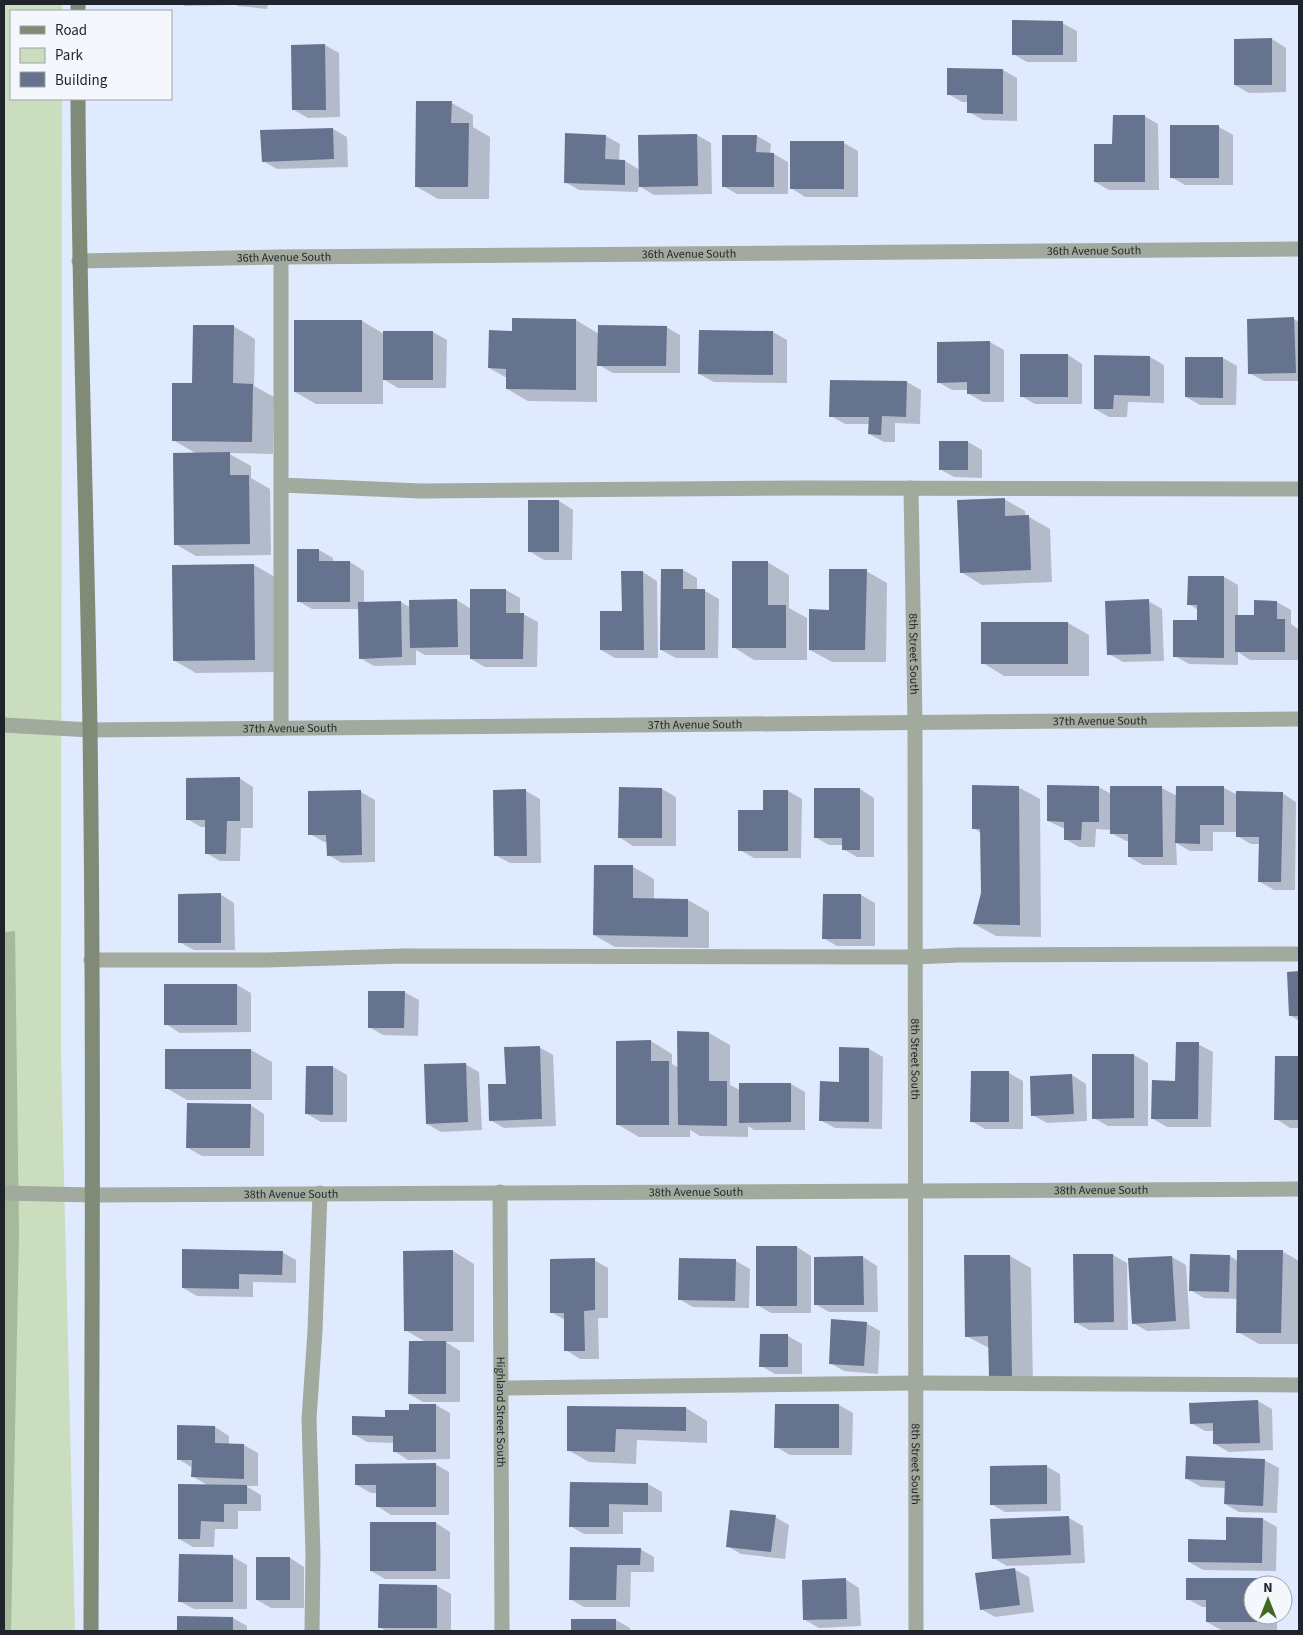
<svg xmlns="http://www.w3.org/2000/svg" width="1303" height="1635" font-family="'Source Sans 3',sans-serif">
	<rect width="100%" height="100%" fill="#e0eafe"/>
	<path fill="#caddbe" d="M4 4H62V11H11V99H62L61 1054 75 1631H4Z"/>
	<path fill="#a6b99b" d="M15 931 19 1234 11 1631H4V932Z"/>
	<path fill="#0003" d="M182 4H229V5L185 6Z
		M234 4H268L267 9 238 6Z
		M1043 4H1085V5H1045Z
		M1062 23 1077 31V62H1027L1013 54Z
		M1272 39 1286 48V92L1249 93 1235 85Z
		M325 45 339 53 340 117 308 118 294 110Z
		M1003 70 1017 78V121L983 120 969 112V102H962L948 94Z
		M452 103 473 115V127L490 137 489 199H438L417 187Z
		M1144 116 1158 124 1159 190H1109L1095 182 1113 145Z
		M1219 127 1233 135V185H1185L1171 177Z
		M333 129 347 137 348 167 277 169 263 161Z
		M697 135 711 143 712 194 654 195 639 186 638 192 579 190 565 182 606 136 620 144 619 161H625L640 170Z
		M757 136 771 144 770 154H774L788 162V194H737L723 186Z
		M844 143 858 151V197H805L791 188Z
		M1294 319 1299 322V381H1264L1249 373Z
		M513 320H576L599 334 666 327 680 335V373H613L597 364V402L528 401 507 389V378L489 368 513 332Z
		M362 321 384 334 433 332 447 340 446 388H398L383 379V404H316L295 392Z
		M233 326 255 339 254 386 274 397 273 454 228 453 251 466V478L270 489 271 555 196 556 175 544 197 454 173 440 194 384Z
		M773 332 787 340V383L714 382 699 374Z
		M990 342 1004 350V402H983L969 394 968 390H952L938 382Z
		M1021 355H1068L1082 364V404H1035L1021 396Z
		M1150 357 1164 365V403L1128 402 1127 417H1109L1095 409Z
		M1223 358 1237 366 1236 405H1200L1186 397Z
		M907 382 921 390 920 424 895 423V442H884L869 434 870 424H845L831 416Z
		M968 442 982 450V478L954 477 940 469Z
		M1004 499 1025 511 1026 517H1029L1050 529 1052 582 982 585 961 572Z
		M559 501 573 510 572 560H544L529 551Z
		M319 550 333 558V562H350L364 571V603L401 602 411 608 457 600 471 609 472 590H506L520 598V614H523L538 622 537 667H485L471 659V655H425L416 650V665L374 666 360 658 359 609H312L298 601Z
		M767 562 789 575V608L807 618V660H754L733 647Z
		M254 565 275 577 276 672 196 673 175 661Z
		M683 570 697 578V591H705L719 599 718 658H676L661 650Z
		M866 571 887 583 886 662H832L810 650Z
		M643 572 657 581 658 658H615L601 650 623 612Z
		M1224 577 1238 585V616L1255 617 1277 602 1291 610V624L1298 629V660H1250L1238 652V665L1189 664 1175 656 1198 622V610L1189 604Z
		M1148 601 1162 609 1164 661 1123 662 1109 654Z
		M1068 623 1089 635V676H1004L983 663Z
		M239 778 253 787V828H241L240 861H220L206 853V827H201L187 819Z
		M1018 787 1040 799 1041 937 996 936 974 924 982 893 981 833 973 828Z
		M1099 787 1111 794V788H1162L1177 796 1224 788 1238 795 1282 793 1296 802 1295 890H1274L1260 882V844H1251L1237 836V832H1213V851H1190L1176 843 1177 865H1143L1129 857V841H1126L1111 833V830L1096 829 1095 847H1079L1065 839V829L1048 821Z
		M662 789 676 797V846H633L619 837Z
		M860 789 874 798V857H857L843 849V845H829L815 837Z
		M526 791 540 799 541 863H510L495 855Z
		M788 791 802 799 801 858H754L740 850 764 812Z
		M361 792 375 800V862L342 863 328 855V842H324L310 834Z
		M633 867 654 879V900H688L709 912V948L615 947 594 935Z
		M220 894 234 903 235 950H194L179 942Z
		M861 895 875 903V946H837L823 938Z
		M1288 973H1299V1021L1290 1015Z
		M237 985 251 993V1032L180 1033 166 1024Z
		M404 992 419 1000 418 1036 383 1035 369 1027Z
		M709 1033 730 1045V1085L740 1090 791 1084 805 1092V1130H754L748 1126V1137L700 1136 690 1130V1137H639L617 1124 651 1041 672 1054V1064L679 1068Z
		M1198 1044 1213 1052 1211 1127H1167L1153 1119Z
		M539 1047 553 1055 556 1126 504 1128 490 1120 507 1085Z
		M840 1049H869L883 1057 882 1129 835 1128 820 1120 840 1083Z
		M251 1050 272 1062V1100H187L166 1088Z
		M1094 1055H1134L1148 1063V1126H1108L1094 1118Z
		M1277 1057 1299 1058V1128H1290L1276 1119Z
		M465 1064 479 1072 482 1130 441 1132 427 1124Z
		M333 1067 347 1075V1122H321L307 1114Z
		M972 1072 1009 1073 1023 1081V1129H985L971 1121Z
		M1072 1075 1086 1084 1087 1121 1047 1123 1032 1115Z
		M250 1105 264 1114V1156H202L188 1148Z
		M758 1247H797L811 1256V1313H771L757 1305Z
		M453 1251 474 1264V1342H446L460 1351V1402H423L409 1394 426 1342 405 1330 404 1252Z
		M1282 1251 1299 1261V1344H1259L1238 1332V1299L1204 1298 1190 1290 1191 1255 1230 1256 1238 1261Z
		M282 1252 296 1260V1283L253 1282V1297L197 1296 183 1288Z
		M1113 1255 1127 1263 1128 1330H1089L1075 1322Z
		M1010 1256 1031 1268 1033 1388 1011 1389 989 1348 966 1336Z
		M863 1257 877 1266 878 1312H829L815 1304Z
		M1172 1257 1186 1265 1190 1329 1147 1331 1133 1323Z
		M594 1260 608 1268V1318H598L599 1359H580L566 1350 565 1320 551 1312Z
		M736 1261 750 1269 749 1308 693 1307 679 1299Z
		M866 1323 880 1331 878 1374 844 1371 830 1363Z
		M788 1336 802 1344V1374H775L761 1366Z
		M1258 1401 1272 1409 1273 1450 1229 1452 1215 1444 1214 1431H1205L1191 1423Z
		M436 1405 450 1413V1459L408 1460 394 1451V1443L367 1442 353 1434 386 1418Z
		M839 1405 853 1413 852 1455H790L776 1447Z
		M569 1407 686 1408 707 1421V1443L637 1440 636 1464 589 1462 568 1450Z
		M179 1427H215L229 1436V1445H244L258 1453V1486H246L261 1495V1511H238V1529H215L214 1547H193L179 1539 209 1486 192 1476 193 1468 178 1459Z
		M1264 1460 1279 1468 1277 1513 1239 1512 1225 1504 1226 1488 1201 1487 1187 1479Z
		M435 1464 449 1472V1515H391L377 1506V1493H371L357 1485Z
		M1046 1466 1060 1474 1061 1511 1005 1512 991 1504Z
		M571 1483 648 1484 662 1492V1512H623V1534H584L570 1526Z
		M775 1517 789 1525 785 1559 741 1554 727 1546Z
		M1069 1518 1083 1526 1085 1563 1007 1566 993 1558Z
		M1263 1519 1277 1527 1276 1571 1203 1570 1189 1562Z
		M436 1523 450 1532V1579H385L371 1571Z
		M571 1548 640 1549 654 1557V1572H631L630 1607H584L570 1599Z
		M233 1557 247 1565V1609H194L179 1601Z
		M290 1558 304 1567V1608H271L257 1600Z
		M1014 1569 1029 1577 1034 1612 995 1617 981 1609Z
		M845 1579 859 1588 861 1626 819 1628 805 1620Z
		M1263 1579 1273 1585H1253V1615H1277V1630H1221L1207 1622V1607H1202L1188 1599Z
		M437 1586 451 1594V1631H387L379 1627Z
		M179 1618H233L247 1626V1631H178Z
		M572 1620H616L630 1628V1631H572Z"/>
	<path fill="#66738f" d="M1012 20 1063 21V55H1012Z
		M1272 38V85H1234V39Z
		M325 44 326 110H292L291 45Z
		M947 68 1003 69V114L967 113V95H947Z
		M416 101H452L451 123H469L468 187H415Z
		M1113 115H1145V182H1094V144H1112Z
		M1170 125H1219V178H1170Z
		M333 128 334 159 262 162 260 130Z
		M565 133 606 135 605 159 625 160V185L564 183Z
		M697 134 698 186 639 187 638 135Z
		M722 135H757L756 152 774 153V187H722Z
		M790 141H844V189H790Z
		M1294 317 1296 373 1248 374 1247 319Z
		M512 318 576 319V390L506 389V369L488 368 489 330 512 331Z
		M294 320H362V392H294Z
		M193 325H234L233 383 253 384 252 442 172 441V383H192Z
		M598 325 667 326 666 366H597Z
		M699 330 773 331V375L698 374Z
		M383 331H433V380H383Z
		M990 341V394H967V382L937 383V342Z
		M1020 354H1068V397H1020Z
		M1094 355 1150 356V396L1114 395 1113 409H1094Z
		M1185 357H1223V398L1185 397Z
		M830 380 907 381 906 417 882 416 881 435 868 434 869 417H829Z
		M939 441H968V470H939Z
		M230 452V475H249L250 544 174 545 173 453Z
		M1005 498V516L1029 515 1031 570 960 573 957 500Z
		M528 500H559V552H528Z
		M297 549H319V561H350V602H297Z
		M732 561H768V605H786V648H732Z
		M254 564 255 660 173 661 172 565Z
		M661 569H683V589H705V650H660Z
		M829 569H867L865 650H809V609L829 610Z
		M621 571H643L644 650H600V611H622Z
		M1188 576H1224V658L1173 657V620H1197V605H1187Z
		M470 589H506V613H524L523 659H470Z
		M457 599 458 647 410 648 409 600Z
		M1149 599 1151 654 1107 655 1105 601Z
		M1254 600 1277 601V619H1285V652H1235V615H1254Z
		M401 601 402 657 359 659 358 602Z
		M981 622H1068V664H981Z
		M240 777V821H227L226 854H205V820H186V778Z
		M972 785 1019 786 1020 925 973 924 981 893 980 829H972Z
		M1047 785 1099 786V822H1082L1081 840H1064V822L1047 821Z
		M1110 786H1162L1163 857H1128V834H1110Z
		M1176 786H1224V825H1200V844L1175 843Z
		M619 787 662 788V838H618Z
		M814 788H860V850H842V838H814Z
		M526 789 527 856H494L493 790Z
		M361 790 362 855 327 856 326 835H308V791Z
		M763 790H788V851H738V810H763Z
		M1236 791 1283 792 1281 882H1258L1259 837H1236Z
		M594 865H633V898L688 899V937L593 935Z
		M221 893V943H178V894Z
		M823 894H861V939H822Z
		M1299 971V1016H1289L1287 972Z
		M164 984H237V1025H164Z
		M368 991H405L404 1028H368Z
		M677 1031 709 1032V1081H727V1126L678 1125Z
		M651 1040V1061H669V1125H616V1041Z
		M1176 1042H1199L1198 1119H1151L1152 1080 1175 1081Z
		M540 1046 542 1119 489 1121 488 1084H506L504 1047Z
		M839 1047 869 1048V1122L819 1121 820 1081 839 1082Z
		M165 1049H251V1089H165Z
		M1092 1054H1134V1118L1092 1119Z
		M1275 1056H1299V1120H1274Z
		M466 1063 468 1122 426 1124 424 1064Z
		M306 1066H333V1115L305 1114Z
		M971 1071H1009V1122H970Z
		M1072 1074 1074 1114 1031 1116 1030 1076Z
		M739 1083H791V1122L739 1123Z
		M187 1103 251 1104 250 1148H186Z
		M756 1246H797V1306H756Z
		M182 1249 283 1251 282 1275 239 1274V1289L182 1288Z
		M453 1250V1331H404L403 1251Z
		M1237 1250H1283L1281 1333H1236Z
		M1073 1254H1113L1114 1322 1074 1323Z
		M1190 1254 1230 1255 1229 1292 1189 1291Z
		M964 1255H1010L1012 1377H989L988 1336 965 1337Z
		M863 1256 864 1305H814V1257Z
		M1172 1256 1176 1321 1132 1324 1128 1258Z
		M595 1258V1310L584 1311 585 1351H564V1313H550V1259Z
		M679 1258 736 1259 735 1301 678 1300Z
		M831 1319 867 1322 864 1366 829 1364Z
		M760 1334H788V1367H759Z
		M409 1341H446V1394H408Z
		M1258 1400 1260 1443 1213 1444V1423L1190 1424 1189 1403Z
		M409 1404H436V1452H393V1436L352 1435V1416L385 1417V1410H409Z
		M775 1404H839V1448H774Z
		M567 1406 686 1407V1431L616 1429 615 1452 567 1451Z
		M177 1425 215 1426V1443L244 1444V1479L191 1477 192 1460H177Z
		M1186 1456 1265 1459 1263 1506 1224 1504 1225 1481 1185 1479Z
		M436 1463V1507H376V1485H355V1464Z
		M1047 1465V1504L990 1505V1466Z
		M570 1482 648 1483V1505L609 1504V1527H569Z
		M178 1484 247 1485V1504H224V1522L201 1521 200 1539H178Z
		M730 1510 776 1515 771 1552 726 1547Z
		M1069 1516 1071 1555 992 1559 990 1519Z
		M1226 1517 1263 1518 1262 1563 1188 1562V1539L1226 1540Z
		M370 1522H436V1571H370Z
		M570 1547 641 1548 640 1565H617L616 1600H569Z
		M179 1554 233 1555V1602H178Z
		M256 1557H290V1600H256Z
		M1015 1568 1020 1605 980 1610 975 1573Z
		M846 1578 847 1619 803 1620 802 1580Z
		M1186 1578H1263V1585H1253V1615H1263V1622H1206V1600H1186Z
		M379 1584 437 1585V1628H378Z
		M177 1616 233 1617V1631H177Z
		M571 1619H616V1631H571Z"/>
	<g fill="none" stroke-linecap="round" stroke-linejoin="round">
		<path stroke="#a1aa9c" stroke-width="15" d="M281 257V728
			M281 485 421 491 806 488 1299 489
			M4 725 90 730
			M91 960H266L403 956 915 957 959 955 1299 954
			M4 1193 92 1195
			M501 1388 916 1383 1299 1385
			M312 1631 313 1554 309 1419 315 1331 320 1193"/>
		<g stroke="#a1aa9c" stroke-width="15">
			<path id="s1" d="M79 261 281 257 1299 249"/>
			<path id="s2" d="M911 488 915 723 916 1631"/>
			<path id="s3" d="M90 730 1299 719"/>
			<path id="s4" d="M500 1192 502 1631"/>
			<path id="s5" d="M92 1195 1299 1189"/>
		</g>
		<path stroke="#7f8a77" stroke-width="15" d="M78 4V11
			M78 99C79 309 87 520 90 730 94 1030 92 1331 91 1631"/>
	</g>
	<g text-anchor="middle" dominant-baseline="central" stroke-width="4.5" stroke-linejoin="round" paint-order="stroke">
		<g font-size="12" fill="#1f232c" stroke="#f4f7fc">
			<text stroke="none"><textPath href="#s1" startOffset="1015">36th Avenue South</textPath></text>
			<text stroke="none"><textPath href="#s1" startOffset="610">36th Avenue South</textPath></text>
			<text stroke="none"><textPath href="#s1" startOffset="205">36th Avenue South</textPath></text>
			<text stroke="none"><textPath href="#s2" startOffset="166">8th Street South</textPath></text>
			<text stroke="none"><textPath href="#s3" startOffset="1010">37th Avenue South</textPath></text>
			<text stroke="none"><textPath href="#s3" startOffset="605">37th Avenue South</textPath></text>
			<text stroke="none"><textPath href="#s3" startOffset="200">37th Avenue South</textPath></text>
			<text stroke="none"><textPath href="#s2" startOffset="571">8th Street South</textPath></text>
			<text stroke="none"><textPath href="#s5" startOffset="1009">38th Avenue South</textPath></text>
			<text stroke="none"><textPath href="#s5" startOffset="604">38th Avenue South</textPath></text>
			<text stroke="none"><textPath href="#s5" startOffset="199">38th Avenue South</textPath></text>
			<text stroke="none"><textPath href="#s4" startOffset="220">Highland Street South</textPath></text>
			<text stroke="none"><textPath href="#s2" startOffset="976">8th Street South</textPath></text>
		</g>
	</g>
	<rect width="1303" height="1635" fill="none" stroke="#1f232c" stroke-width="10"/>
	<rect x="10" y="10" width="162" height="90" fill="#f4f7fc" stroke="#9fa2a9"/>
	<rect x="20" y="26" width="25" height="8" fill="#7f8a77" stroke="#9fa2a9"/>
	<text x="55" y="35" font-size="15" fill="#1f232c">Road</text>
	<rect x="20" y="48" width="25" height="15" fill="#caddbe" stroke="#9fa2a9"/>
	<text x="55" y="60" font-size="15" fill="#1f232c">Park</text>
	<rect x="20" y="72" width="25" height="15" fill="#66738f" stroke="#9fa2a9"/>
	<text x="55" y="85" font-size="15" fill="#1f232c">Building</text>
	<g transform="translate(1268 1600)"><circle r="24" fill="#f4f7fc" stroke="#9fa2a9"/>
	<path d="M0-4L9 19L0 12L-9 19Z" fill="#416721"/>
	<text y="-8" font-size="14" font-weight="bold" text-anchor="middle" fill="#1f232c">N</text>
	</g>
</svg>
